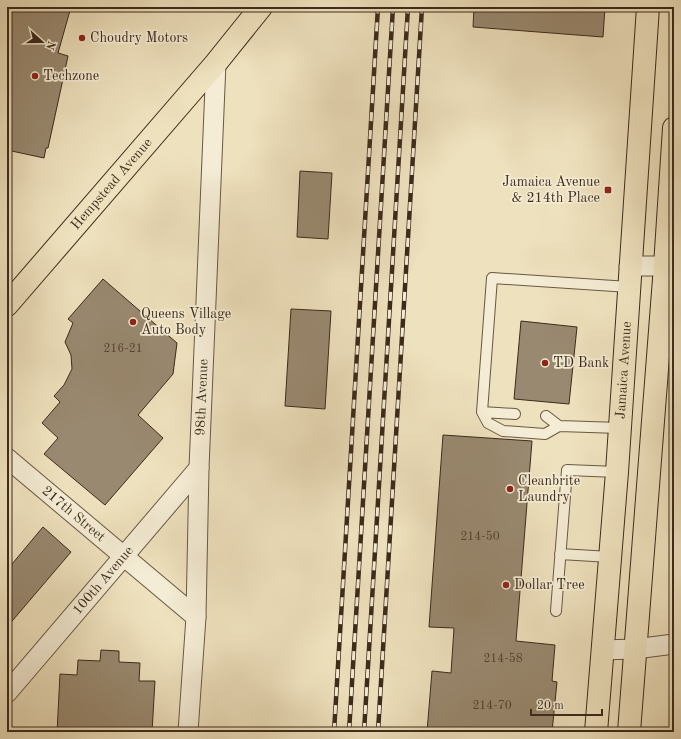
<svg xmlns="http://www.w3.org/2000/svg" width="681" height="739" font-family="'Old Standard TT',serif">
	<rect width="100%" height="100%" fill="#eee1bd"/>
	<filter id="stains"><feTurbulence type="fractalNoise" baseFrequency=".005" numOctaves="4"/><feColorMatrix values="0 0 0 0 .2 0 0 0 0 .09 0 0 0 0 .02 0 0 0 .5 -.17"/></filter>
	<radialGradient id="worn" r=".72"><stop offset=".6" stop-color="#630" stop-opacity="0"/><stop offset="1" stop-color="#630" stop-opacity=".3"/></radialGradient>
	<path fill="#998970" stroke="#3d2a1c" d="M7 7H71L58 53 68 56 48 148H46L44 158 7 150Z
		M474 7H605L603 37 473 27Z
		M300 171 332 173 328 239 297 237Z
		M103 279 177 343 173 374 138 415 163 438 105 505 44 454 58 438 42 423 60 402 54 396 64 385 72 369 71 355 65 342 73 323 68 319Z
		M291 309 331 311 325 409 285 406Z
		M521 321 577 327 569 404 514 399Z
		M443 435 532 441 516 641 555 645 552 681 557 682 552 732H427L432 671 451 673 454 628 429 627Z
		M43 527 71 552 7 627V570Z
		M101 650 119 651V662L140 663 139 681H155L152 732H57L60 674 77 675 78 660 100 661Z"/>
	<g fill="none" stroke-linecap="round" stroke-linejoin="round">
		<defs>
			<path id="lane" d="M482 412 515 414
				M546 416 559 426
				M620 428 559 426 545 434 503 431 488 423 482 412 492 278 629 287
				M560 554 610 557
				M556 611 567 470 617 472"/>
			<g id="street">
				<path d="M629 266H674"/>
				<path id="s1" d="M7 458 196 617"/>
				<path d="M602 650 635 649 674 644"/>
				<path id="s2" d="M7 693 199 468"/>
				<path id="s3" d="M188 732 196 617 199 468 216 63"/>
			</g>
			<g id="primary">
				<path id="s4" d="M7 305 216 63 261 7"/>
				<path id="s5" d="M596 732 617 472 648 7"/>
				<path d="M629 732 665 266 674 128"/>
			</g>
		</defs>
		<use href="#lane" stroke="#695844" stroke-width="12"/>
		<use href="#street" stroke="#695844" stroke-width="21"/>
		<use href="#primary" stroke="#3d2a1c" stroke-width="24"/>
		<use href="#lane" stroke="#f4ecd4" stroke-width="10"/>
		<use href="#street" stroke="#f4ecd4" stroke-width="19"/>
		<use href="#primary" stroke="#eee1bd" stroke-width="22"/>
		<defs>
			<path id="rail" d="M334 732 378 7
				M349 732 393 7
				M364 732 408 7
				M378 732 422 7"/>
		</defs>
		<use href="#rail" stroke="#3d2a1c" stroke-width="4.5"/>
		<use href="#rail" stroke="#f4ecd4" stroke-width="3" stroke-dasharray="9" stroke-linecap="butt"/>
	</g>
	<g fill="#8f2418" stroke="#f4ecd4" stroke-width="1.5">
		<circle cx="82" cy="38" r="4"/>
		<circle cx="35" cy="76" r="4"/>
		<rect x="604" y="186" width="8" height="8" rx="2"/>
		<circle cx="133" cy="322" r="4"/>
		<circle cx="545" cy="363" r="4"/>
		<circle cx="510" cy="489" r="4"/>
		<circle cx="506" cy="585" r="4"/>
	</g>
	<g text-anchor="middle" dominant-baseline="central" stroke-width="3.5" stroke-linejoin="round" paint-order="stroke">
		<g font-size="12" fill="#544231">
			<text x="123" y="349">216-21</text>
			<text x="480" y="537">214-50</text>
			<text x="503" y="659">214-58</text>
			<text x="492" y="706">214-70</text>
		</g>
		<g font-size="14" fill="#3d2a1c" stroke="#f4ecd4" text-anchor="start">
			<text x="90" y="38">Choudry Motors</text>
			<text x="43" y="76">Techzone</text>
			<text x="600" y="182" text-anchor="end">Jamaica Avenue<tspan x="600" dy="16">&amp; 214th Place</tspan></text>
			<text x="141" y="314">Queens Village<tspan x="141" dy="16">Auto Body</tspan></text>
			<text x="553" y="363">TD Bank</text>
			<text x="518" y="481">Cleanbrite<tspan x="518" dy="16">Laundry</tspan></text>
			<text x="514" y="585">Dollar Tree</text>
		</g>
		<g font-size="14" fill="#3d2a1c" stroke="#f4ecd4">
			<text stroke="none"><textPath href="#s4" startOffset="160">Hempstead Avenue</textPath></text>
			<text stroke="none"><textPath href="#s5" startOffset="363">Jamaica Avenue</textPath></text>
			<text stroke="none"><textPath href="#s3" startOffset="335">98th Avenue</textPath></text>
			<text stroke="none"><textPath href="#s1" startOffset="87">217th Street</textPath></text>
			<text stroke="none"><textPath href="#s2" startOffset="148">100th Avenue</textPath></text>
		</g>
	</g>
	<rect width="681" height="739" fill="none" stroke="#eee1bd" stroke-width="24"/>
	<rect x="8" y="8" width="665" height="723" fill="none" stroke="#3d2a1c" stroke-width="2"/>
	<rect x="12" y="12" width="657" height="715" fill="none" stroke="#3d2a1c"/>
	<g transform="translate(42 42) rotate(111)" stroke="#f4ecd4" stroke-width="3" paint-order="stroke">
	<path d="M0-3L7 15L0 10L-7 15Z" fill="#3d2a1c"/>
	<text y="-6" font-size="11" font-weight="bold" text-anchor="middle" fill="#3d2a1c">N</text>
	</g>
	<path d="M531 709v6h71v-6" fill="none" stroke="#3d2a1c" stroke-width="2"/>
	<text x="537" y="709" font-size="12" fill="#3d2a1c" stroke="#f4ecd4" stroke-width="3" paint-order="stroke">20 m</text>
	<rect width="100%" height="100%" filter="url(#stains)"/>
	<rect width="100%" height="100%" fill="url(#worn)"/>
</svg>
